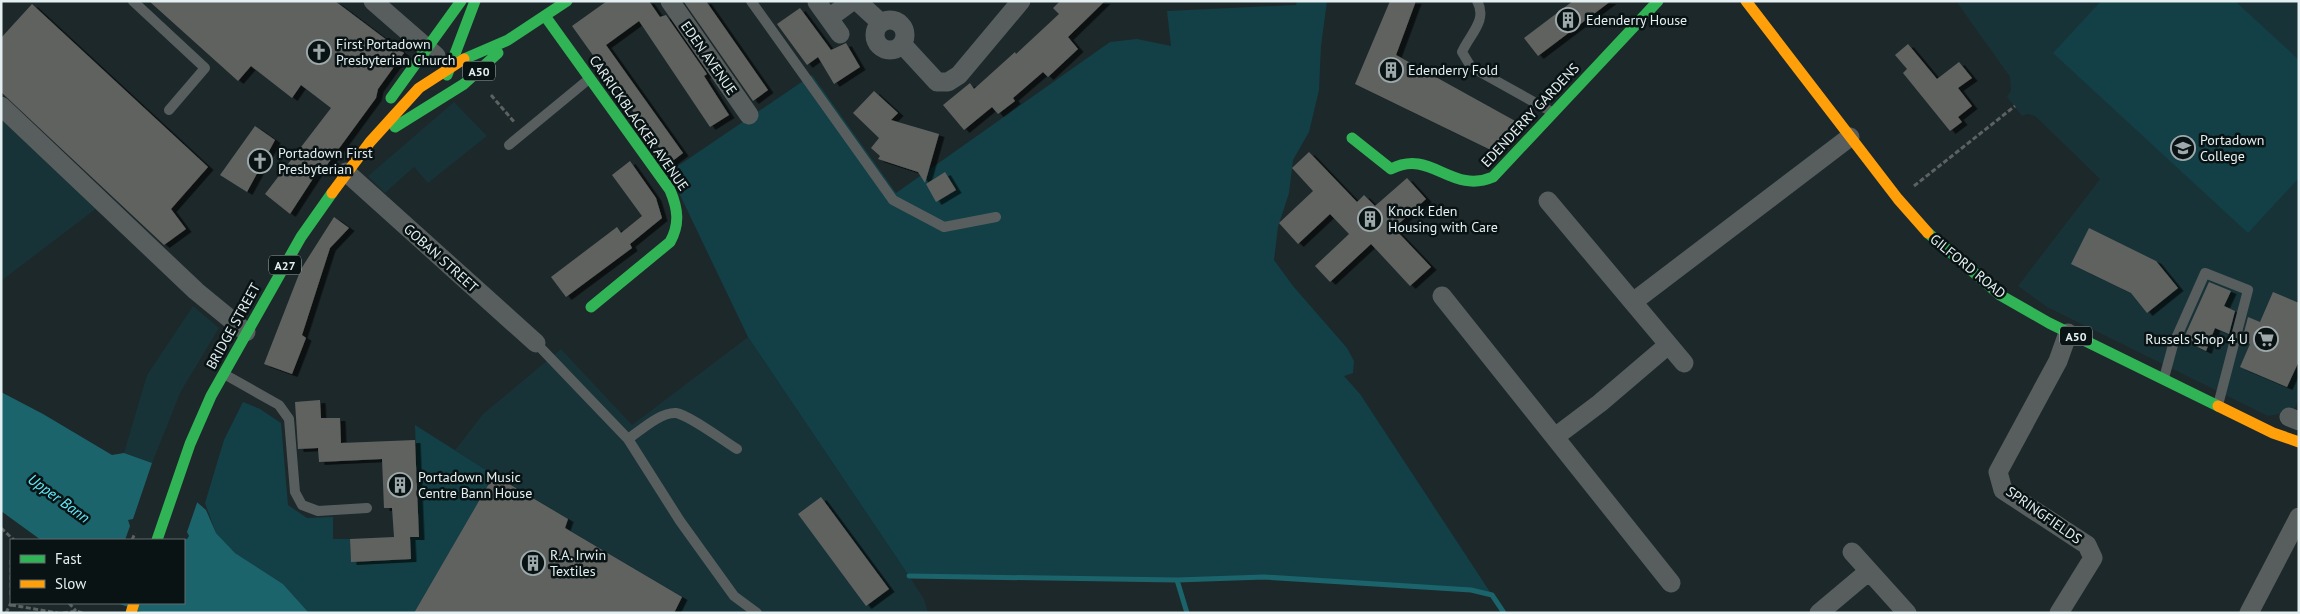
<svg xmlns="http://www.w3.org/2000/svg" width="2300" height="614" font-family="'PT Sans',sans-serif">
	<defs>
		<filter id="shadow"><feDropShadow dx="5.5" dy="3" stdDeviation="0" flood-color="#0009"/></filter>
	</defs>
	<rect width="100%" height="100%" fill="#1d282a"/>
	<path fill="#173337" d="M1956 1H2299V397L2294 411 2268 416 2047 307 2018 286 2100 179 2035 116 2028 114 2022 116 2007 97 2011 90 2010 77Z
		M454 102 487 136 428 183 414 167 385 193 368 176Z
		M1 117 97 208 1 281Z
		M193 306 219 328 180 393 152 463 124 453 147 375Z
		M748 337 909 576 924 599 928 613H414L494 475 455 450 483 414 561 349 632 425Z"/>
	<path fill="#124046" d="M1297 1H1327L1321 46 1319 90 1309 132 1293 160 1289 193 1278 227 1274 260 1293 286 1347 348 1354 361 1353 373 1344 376 1360 394 1492 595 1471 590 1264 577 1177 580 909 576 748 337 669 172 812 75 896 193 1110 42 1137 39 1171 46 1167 11 1296 5Z
		M2101 1H2235L2299 60V178L2248 233 2053 53Z
		M243 402 260 409 281 423 288 505 307 518 333 517V539H350L351 562 411 559 410 537H419L415 425 494 475 414 613H309L283 584 235 553 216 533 205 503 224 440Z"/>
	<path fill="#1b646c" d="M1 392 43 414 112 455 124 453 152 463 206 510 216 533 235 553 283 584 309 613H144L117 603H184V540H41L1 511Z"/>
	<path fill="#1d282a" d="M152 463 157 464 198 500 187 532 189 536 187 539 125 540 130 526 128 520 133 519Z"/>
	<g fill="none" stroke-linecap="round" stroke-linejoin="round">
		<path stroke="#1b646c" stroke-width="5" d="M909 576 1177 580 1264 577 1471 590 1492 595 1504 613
			M1177 580 1187 613"/>
	</g>
	<path fill="#606260" filter="url(#shadow)" d="M149 1H335L404 53 378 89 376 98 321 173 318 171 290 214 265 194 331 108 301 85 292 98 251 66 238 81Z
		M607 1H649L660 17 666 15 707 74 704 76 729 115 710 127 639 21 606 45 683 153 670 163 572 26Z
		M706 1 768 90 753 101 684 2Z
		M1060 1H1105L1068 37 1078 49 1048 77 1043 72 1013 98 1015 101 998 114 992 107 964 130 943 105 970 83 974 89 1015 52 1016 54 1059 14 1053 8Z
		M1390 1H1416L1396 55 1517 122 1495 152 1355 84Z
		M1573 1H1611L1538 56 1524 38Z
		M32 4 208 167 171 209 186 229 164 245 1 92V38Z
		M800 8 831 50 846 43 860 67 834 84 818 57 807 65 777 24Z
		M1908 44 1937 79 1959 62 1972 78 1958 88 1972 106 1958 117 1962 122 1950 131 1903 73 1907 69 1895 55Z
		M874 91 898 113 891 120 939 134 925 183 918 172 878 159 880 156 871 148 879 138 853 113Z
		M255 126 275 140 247 192 220 175Z
		M1309 152 1357 202 1364 195 1375 206 1407 178 1426 199 1394 228 1431 267 1410 286 1371 244 1330 282 1315 266 1349 234 1330 214 1298 244 1279 223 1313 191 1292 168Z
		M630 161 656 198 662 218 630 244 632 248 566 297 551 277 617 227 621 233 642 216 612 175Z
		M945 172 956 190 936 202 926 184Z
		M334 217 349 228 330 248 302 335 306 338 292 374 264 364 301 269Z
		M2089 228 2156 261 2178 288 2147 313 2131 293 2071 264Z
		M2209 282 2231 291 2224 306 2235 311 2229 334 2215 328 2206 351 2183 340Z
		M2273 292 2299 303V361L2287 387 2240 367 2250 344 2242 340 2248 317 2260 322Z
		M320 400 321 418H340L341 443 415 440 419 537H410L411 559 351 562 350 539 394 537 392 508H384L382 459 319 462 318 448 298 449 295 402Z
		M494 475 568 519 565 528 682 597 674 613H414Z
		M821 497 889 589 866 606 798 514Z"/>
	<g fill="none" stroke-linecap="round" stroke-linejoin="round">
		<path stroke="#5c6262" stroke-width="3" stroke-dasharray="5 2.5" stroke-linecap="butt" d="M491 95 515 123
			M1914 186 2015 106
			M1 528 14 540
			M132 540 135 533
			M11 560V597
			M69 603 76 611
			M11 605 58 613
			M6 613 11 603
			M63 613 76 611 83 613"/>
		<path stroke="#585e5e" stroke-width="10" d="M133 1 205 68 169 110
			M751 1 893 200 944 227 996 217
			M1477 1C1488 20 1470 34 1462 52L1471 67 1552 112
			M509 145 589 79
			M536 343 628 439C640 431 660 412 676 413 689 415 724 441 737 449
			M224 374 279 405 289 419 295 492 302 505 318 511 367 508
			M2164 378 2173 345 2205 273 2248 290 2218 405
			M628 439 680 521 734 596 757 613"/>
		<path stroke="#585e5e" stroke-width="19" d="M373 1 436 56
			M670 1 749 115
			M857 1 881 23
			M817 2 840 34
			M829 18 852 1
			M875 35a15 15 0 1 1 30 0a15 15 0 1 1-30 0Z
			M902 44 937 82H948L959 75 1021 1
			M1 106 196 291 246 332
			M346 172 536 343
			M1548 201 1684 363
			M1442 296 1671 583
			M1633 302 1850 137
			M2289 417 2299 421
			M1555 437 1600 403 1668 345
			M1852 552 1907 613
			M1819 613 1869 571
			M2059 613 2093 558 2087 545 2003 490 1998 472 2058 361 2068 333
			M2249 613 2299 517"/>
		<path stroke="#30b455" stroke-width="11" d="M545 16 670 190C678 209 680 224 670 242L591 307
			M464 59 508 40 567 1
			M447 75 475 1
			M391 98 461 1
			M395 127 464 84 498 53
			M1352 138 1391 169C1431 148 1451 195 1493 177L1658 1
			M1928 233 2000 295 2049 323 2218 406
			M157 540 190 444 211 396 301 237 332 193"/>
		<path stroke="#ff9f0a" stroke-width="11" d="M1746 1 1898 199 1928 233
			M332 193 370 142 419 88 464 59
			M2218 406 2273 433 2299 442
			M131 613 134 603"/>
	</g>
	<defs>
		<symbol id="building-ring" viewBox="-11 -11 22 22"><circle r="9.5" fill="#0a1314" stroke="#9ea9ab" stroke-width="1.5"/><path d="M-4-6H4V6H1V3H-1V6H-4ZM-2.5-4.3h1.7v1.8h-1.7ZM.8-4.3h1.7v1.8H.8ZM-2.5-1h1.7V.8h-1.7ZM.8-1h1.7V.8H.8Z" fill="#9ea9ab"/></symbol>
		<symbol id="church-ring" viewBox="-11 -11 22 22"><circle r="9.5" fill="#0a1314" stroke="#9ea9ab" stroke-width="1.5"/><path d="M-1.2-6h2.4v3.5h3.3v2.4h-3.3V6h-2.4V-.1h-3.3v-2.4h3.3Z" fill="#9ea9ab"/></symbol>
		<symbol id="school-ring" viewBox="-11 -11 22 22"><circle r="9.5" fill="#0a1314" stroke="#9ea9ab" stroke-width="1.5"/><path d="M0-5L7-2L0 1L-7-2ZM-4 1L0 2.5L4 1V4Q0 6-4 4Z" fill="#9ea9ab"/></symbol>
		<symbol id="supermarket-ring" viewBox="-11 -11 22 22"><circle r="9.5" fill="#0a1314" stroke="#9ea9ab" stroke-width="1.5"/><path d="M-6-5.5h2.5l.6 2H6L4.5 2H-2.5L-4.4-4H-6ZM-1.5 3.2a1.3 1.3 0 1 0 .1 0ZM3 3.2a1.3 1.3 0 1 0 .1 0Z" fill="#9ea9ab"/></symbol>
	</defs>
	<g fill-rule="evenodd">
		<use href="#building-ring" x="1554" y="6" width="28" height="28"/>
		<use href="#church-ring" x="305" y="38" width="28" height="28"/>
		<use href="#building-ring" x="1377" y="56" width="28" height="28"/>
		<use href="#school-ring" x="2169" y="134" width="28" height="28"/>
		<use href="#church-ring" x="246" y="147" width="28" height="28"/>
		<use href="#building-ring" x="1356" y="205" width="28" height="28"/>
		<use href="#supermarket-ring" x="2252" y="325" width="28" height="28"/>
		<use href="#building-ring" x="386" y="471" width="28" height="28"/>
		<use href="#building-ring" x="519" y="549" width="28" height="28"/>
	</g>
	<g text-anchor="middle" dominant-baseline="central" stroke-width="5" stroke-linejoin="round" paint-order="stroke">
		<g fill="#0a1314" stroke="#a2adaf" stroke-width="1">
			<rect x="463" y="61.5" width="32" height="19" rx="4"/>
			<rect x="269" y="255.5" width="32" height="19" rx="4"/>
			<rect x="2060" y="326.5" width="32" height="19" rx="4"/>
		</g>
		<g font-size="12" font-weight="bold" fill="#e3eff1">
			<text x="479" y="71">A50</text>
			<text x="285" y="265">A27</text>
			<text x="2076" y="336">A50</text>
		</g>
		<g font-size="14" fill="#e3eff1" stroke="#0a1314" text-anchor="start">
			<text x="1586" y="20">Edenderry House</text>
			<text x="336" y="44">First Portadown<tspan x="336" dy="16">Presbyterian Church</tspan></text>
			<text x="1408" y="70">Edenderry Fold</text>
			<text x="2200" y="140">Portadown<tspan x="2200" dy="16">College</tspan></text>
			<text x="278" y="153">Portadown First<tspan x="278" dy="16">Presbyterian</tspan></text>
			<text x="1388" y="211">Knock Eden<tspan x="1388" dy="16">Housing with Care</tspan></text>
			<text x="2248" y="339" text-anchor="end">Russels Shop 4 U</text>
			<text x="418" y="477">Portadown Music<tspan x="418" dy="16">Centre Bann House</tspan></text>
			<text x="550" y="555">R.A. Irwin<tspan x="550" dy="16">Textiles</tspan></text>
		</g>
		<g font-size="14" fill="#e3eff1" stroke="#0a1314">
			<text transform="translate(709 58) rotate(55)">EDEN AVENUE</text>
			<text transform="translate(1530 115) rotate(-47)">EDENDERRY GARDENS</text>
			<text transform="translate(639 123) rotate(55)">CARRICKBLACKER AVENUE</text>
			<text transform="translate(441 258) rotate(42)">GOBAN STREET</text>
			<text transform="translate(1968 266) rotate(39)">GILFORD ROAD</text>
			<text transform="translate(233 326) rotate(-61)">BRIDGE STREET</text>
			<text transform="translate(2044 515) rotate(35)">SPRINGFIELDS</text>
		</g>
		<g font-size="15" font-style="italic" fill="#60edfe" stroke="#0a1314">
			<text transform="translate(59 498) rotate(36)">Upper Bann</text>
		</g>
	</g>
	<rect width="2300" height="614" fill="none" stroke="#e3eff1" stroke-width="5"/>
	<rect x="10" y="539" width="175" height="65" fill="#0a1314" stroke="#616b6c"/>
	<rect x="20" y="555" width="25" height="8" fill="#30b455" stroke="#616b6c"/>
	<text x="55" y="564" font-size="15" fill="#e3eff1">Fast</text>
	<rect x="20" y="580" width="25" height="8" fill="#ff9f0a" stroke="#616b6c"/>
	<text x="55" y="589" font-size="15" fill="#e3eff1">Slow</text>
</svg>
